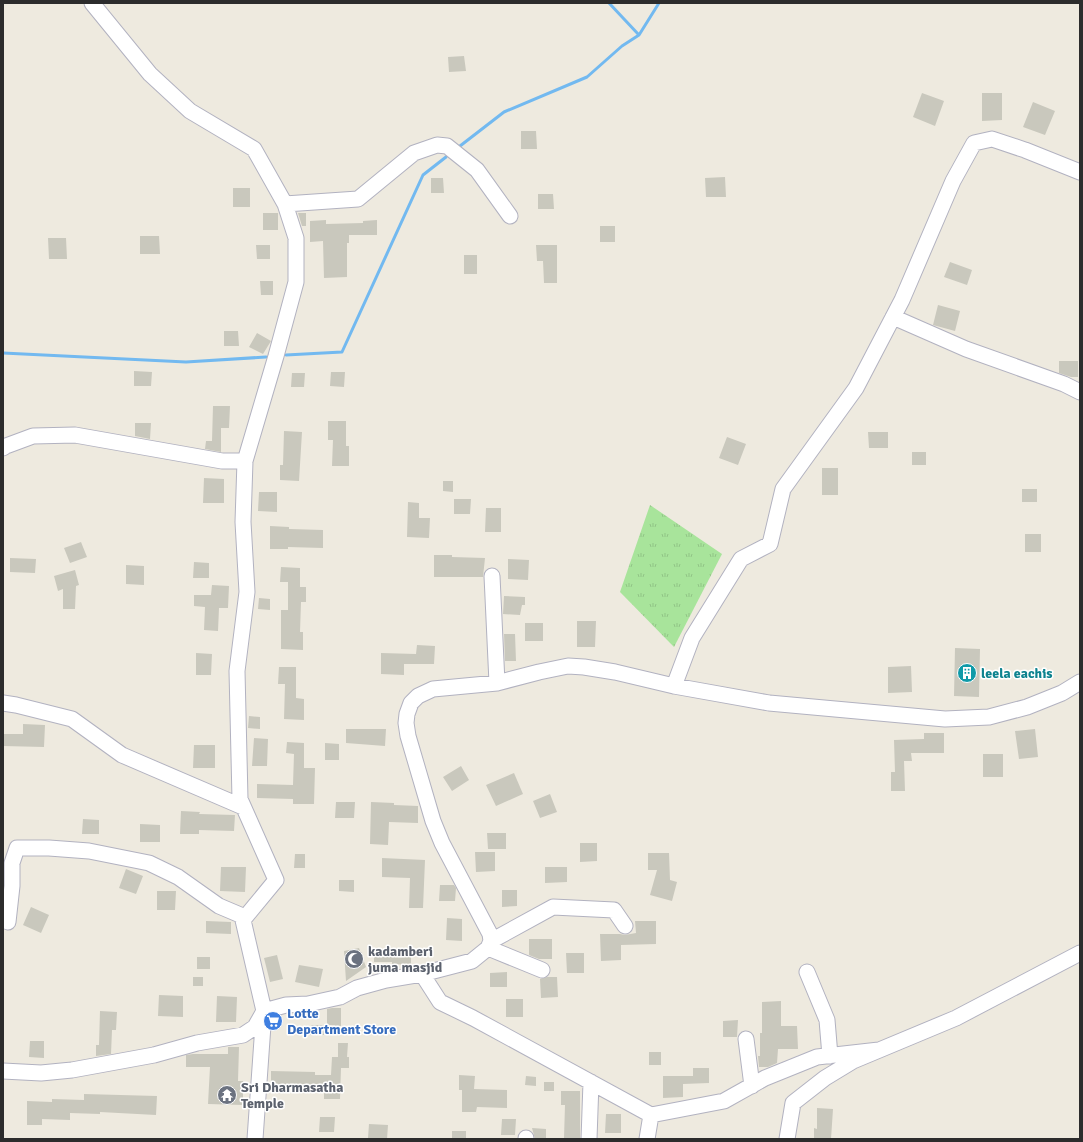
<svg xmlns="http://www.w3.org/2000/svg" width="1083" height="1142" font-family="Signika,sans-serif">
	<defs>
		<pattern id="park-tufts" width="24" height="20" patternUnits="userSpaceOnUse"><rect width="24" height="20" fill="#a8e49b"/><path d="M3 7l-1-3M5 7V3M7 7l1-3M15 17l-1-3M17 17v-4M19 17l1-3" fill="none" stroke="#91c486"/></pattern>
	</defs>
	<rect width="100%" height="100%" fill="#eeeadf"/>
	<path fill="url(#park-tufts)" d="M650 505 722 554 674 647 620 592Z"/>
	<g fill="none" stroke-linecap="round" stroke-linejoin="round">
		<path stroke="#72b9f0" stroke-width="3" d="M639 35 659 3
			M460 146 504 112 587 77 622 46 639 35 609 3
			M3 353 186 362 266 357
			M286 355 342 352 423 175 446 157"/>
	</g>
	<path fill="#c9c8bd" d="M464 56 466 71 449 72 448 57Z
		M922 93 944 101 935 126 913 117Z
		M982 93H1002V120L982 121Z
		M1033 102 1055 111 1045 135 1023 127Z
		M521 131H536L537 149H521Z
		M725 177 726 197H706L705 178Z
		M431 178H443L444 193H431Z
		M233 188H250V207H233Z
		M538 194H553L554 209H538Z
		M263 213H278V230H263Z
		M298 213H306V226H302Z
		M326 220V224L363 223V221L377 220V235H349V243H347V277L324 278 323 241 310 242V221Z
		M600 226H615V242H600Z
		M140 236H159L160 254H140Z
		M48 238H66L67 259H49Z
		M256 245H270V259H257Z
		M536 245H557V283H544L543 261H537Z
		M464 255H477V274H464Z
		M950 262 972 270 967 285 944 277Z
		M260 281H273V295H261Z
		M938 305 960 311 955 331 933 325Z
		M224 331H238L239 346H224Z
		M257 333 271 341 263 354 249 347Z
		M1059 361H1078V377H1071L1059 373Z
		M134 371 152 372 151 386H134Z
		M331 372H345L344 387 330 386Z
		M292 373H305L304 387H291Z
		M213 406H230L229 428H221V452L205 449 206 441H212Z
		M328 421H346V446H349V466H332L333 440H328Z
		M135 423H151L150 439 135 436Z
		M284 431 302 432 299 481 280 480V465H283Z
		M868 432H888V448H869Z
		M727 437 746 444 738 465 719 458Z
		M912 452H926V465H912Z
		M822 468H838V495H822Z
		M204 478 224 479V503H203Z
		M443 481H453V492L443 491Z
		M1022 489H1037V502H1022Z
		M259 492H277V512L258 511Z
		M454 499H471L470 514H454Z
		M408 502 419 503V518H430L429 538 407 537Z
		M486 508H501V532H485Z
		M270 526 289 527V529L323 530V548L288 547V549H270Z
		M1025 534H1041V552H1025Z
		M81 542 87 557 70 563 64 548Z
		M434 555H452V557L485 558 483 577H434Z
		M10 558 36 559 35 573 10 572Z
		M508 559 529 560 528 580 508 579Z
		M194 562 209 563V578H193Z
		M126 565 144 566V585L126 584Z
		M281 567 300 568V587H306V602H301L300 632H303V650L281 649V610H288V582H280Z
		M75 570 79 585 76 586 75 609H63V589L58 591 54 576Z
		M212 585 229 586 228 608H219L218 631 204 630 205 607 194 606V595H211Z
		M504 596 525 597V605H522L520 615 503 614Z
		M259 598 270 599V610L258 609Z
		M577 621H596L595 647H577Z
		M525 623H543V641H525Z
		M504 634H515L516 661H505Z
		M417 645 435 646 434 664H404V675L381 674V653L416 654Z
		M955 648 980 649 979 697 954 696Z
		M196 653 212 654 211 675H196Z
		M911 666 912 692 888 693V667Z
		M279 667H296V698L304 699V720L284 719 285 684H278Z
		M249 716 260 717V729L248 728Z
		M23 724 45 725 44 747 3 746V734H23Z
		M346 729H386L385 746 346 743Z
		M1035 729 1038 757 1019 759 1015 731Z
		M924 733H944V753H911L912 761H904L905 791H891V772H895L894 740 924 739Z
		M254 738 268 739 267 766H252Z
		M287 742 304 743V768H315L314 804H293V799L257 798V784L293 785 294 754 286 753Z
		M325 743 339 744V760H325Z
		M194 745H215V768H193Z
		M983 754H1003V777H983Z
		M461 766 469 780 452 791 443 777Z
		M514 773 523 794 496 806 486 785Z
		M550 794 557 812 540 818 533 801Z
		M336 802H355L354 818H335Z
		M371 802 394 803V805L418 806V823L389 822 388 845 370 844Z
		M181 811 200 812 199 814 235 815 234 831 199 830V834H180Z
		M83 819 99 820V834H82Z
		M140 824 160 825V842H140Z
		M487 833H506V849H488Z
		M580 843H597V861L580 862Z
		M475 852H495V871L476 872Z
		M648 853H669L670 880 677 882 672 901 650 895 657 870H648Z
		M295 854H305V868H294Z
		M382 858 425 860 423 908H409L410 878 382 877Z
		M221 867H246L245 892 220 891Z
		M545 867H567V882L545 883Z
		M126 869 143 876 136 894 119 888Z
		M339 880H354V892L339 891Z
		M440 885H454L456 888 455 901H439Z
		M502 890H517V906L502 907Z
		M157 891H176L175 910H157Z
		M31 907 49 915 41 933 23 925Z
		M447 918 462 919V941L446 940Z
		M206 921 231 922V934L206 933Z
		M635 921H656V944L621 945V960L601 961 600 934H620L625 935 636 933Z
		M529 939H552V959H539L529 955Z
		M359 948 366 967 346 981 344 951Z
		M393 948H411V965L392 964V962H374V951H393Z
		M566 953H584V973H567Z
		M277 955 283 979 270 982 264 958Z
		M197 957H210V969H197Z
		M299 965 323 969 319 987 295 982Z
		M507 972V987H490V973Z
		M193 977H203V986H193Z
		M547 977H557L558 997 541 998 540 979Z
		M159 995 183 996V1017L158 1016Z
		M217 996 237 997 236 1022H216Z
		M506 999H523V1017H506Z
		M781 1001V1026H797L798 1049H778L777 1063 768 1067H759L758 1056H760V1033H762V1002Z
		M332 1008H341V1026L327 1025V1009Z
		M100 1011 117 1012 116 1030H112L111 1054 96 1056V1045H99Z
		M738 1020 737 1037H723V1021Z
		M312 1025H324V1035H305Z
		M30 1041H44V1058L29 1057Z
		M338 1043H348L347 1057H349V1068H341L340 1099H324V1088L271 1087V1071L315 1072V1075H331L332 1057H338Z
		M228 1047H239L238 1081H243V1105L208 1104 210 1067H186V1055L193 1054H228Z
		M649 1052H661V1065H649Z
		M693 1068H709V1083L683 1084V1097L663 1098V1076H693Z
		M459 1075 475 1076 474 1089 507 1090V1108L477 1107 476 1112H462V1090H459Z
		M526 1076 536 1077V1086L525 1085Z
		M544 1082H554V1091H544Z
		M561 1091H580V1138H564L565 1105H561Z
		M84 1094 157 1096 156 1115 100 1112V1114L70 1113V1120L42 1119V1125H27V1101L52 1102V1099L84 1100Z
		M817 1108 833 1109 831 1139H814V1128L817 1129Z
		M606 1114H621V1133H605Z
		M320 1117H335L334 1132H319Z
		M502 1119H516L515 1135H501Z
		M369 1124 388 1125 387 1139 368 1138Z
		M532 1128 546 1129V1139H535Z
		M452 1131H466V1139H452Z"/>
	<g fill="none" stroke-linecap="round" stroke-linejoin="round">
		<defs>
			<path id="minor" d="M92 3 150 74 190 111 254 149 285 204 296 238V282L276 356 245 461 243 522 247 592 237 671 240 799 276 880 243 920 264 1011 255 1139
				M285 204 358 199 414 153 437 145 447 146 477 170 510 216
				M893 317 966 349 1064 384 1080 392
				M3 448 6 446 33 436 75 435 222 461H245
				M492 576 497 683
				M674 686 692 638 741 559 770 544 783 489 856 388 902 300 953 181 974 143 992 139 1025 150 1080 172
				M3 703 16 705 72 719 122 755 243 807
				M8 922 12 886V863L17 848H49L89 851 149 863 178 877 219 906 245 917
				M491 941 553 907 614 910 625 926
				M488 948 542 970
				M807 972 827 1020 830 1056
				M422 974 440 1002 473 1018 651 1115 724 1101 765 1078 817 1057 879 1050
				M746 1039 752 1086
				M3 1071 41 1073 72 1070 154 1055 197 1043 243 1035 255 1027 264 1011 286 1005 308 1004 340 997 357 988 386 980 422 974 472 961 488 948 491 941 490 934 442 843 433 821 408 736 406 723 407 714 411 703 418 696 433 689 497 683 539 672 568 666 584 667 615 672 674 686 769 703 945 719 989 717 1027 707 1062 693 1080 682
				M526 1138V1139
				M589 1139 591 1082
				M647 1139 651 1115
				M787 1139 793 1103 825 1078 853 1061 956 1018 1080 953"/>
		</defs>
		<use href="#minor" stroke="#b2b2c0" stroke-width="17"/>
		<use href="#minor" stroke="#fff" stroke-width="15"/>
	</g>
	<defs>
		<symbol id="building-disc" viewBox="-11 -11 22 22"><circle r="9.5" fill="#0f9aa8" stroke="#fff"/><path d="M-4-6H4V6H1V3H-1V6H-4ZM-2.5-4.3h1.7v1.8h-1.7ZM.8-4.3h1.7v1.8H.8ZM-2.5-1h1.7V.8h-1.7ZM.8-1h1.7V.8H.8Z" fill="#fff"/></symbol>
		<symbol id="mosque-disc" viewBox="-11 -11 22 22"><circle r="9.5" fill="#6b7280" stroke="#fff"/><path d="M3.5-4.9A6 6 0 1 0 3.5 4.9A5 5 0 1 1 3.5-4.9Z" fill="#fff"/></symbol>
		<symbol id="supermarket-disc" viewBox="-11 -11 22 22"><circle r="9.5" fill="#3f7fe0" stroke="#fff"/><path d="M-6-5.5h2.5l.6 2H6L4.5 2H-2.5L-4.4-4H-6ZM-1.5 3.2a1.3 1.3 0 1 0 .1 0ZM3 3.2a1.3 1.3 0 1 0 .1 0Z" fill="#fff"/></symbol>
		<symbol id="temple-disc" viewBox="-11 -11 22 22"><circle r="9.5" fill="#6b7280" stroke="#fff"/><path d="M0-6L5-2H3V0L6.5 2.5H4V6H1.5V3h-3V6H-4V2.5H-6.5L-3 0V-2H-5Z" fill="#fff"/></symbol>
	</defs>
	<g fill-rule="evenodd">
		<use href="#building-disc" x="956" y="662" width="22" height="22"/>
		<use href="#mosque-disc" x="343" y="948" width="22" height="22"/>
		<use href="#supermarket-disc" x="262" y="1010" width="22" height="22"/>
		<use href="#temple-disc" x="216" y="1084" width="22" height="22"/>
	</g>
	<g text-anchor="middle" dominant-baseline="central" stroke-width="3" stroke-linejoin="round" paint-order="stroke">
		<g font-size="14" font-weight="bold" fill="#0d838f" stroke="#fff" text-anchor="start">
			<text x="981" y="673">leela eachis</text>
		</g>
		<g font-size="14" font-weight="bold" fill="#5b616d" stroke="#fff" text-anchor="start">
			<text x="368" y="951">kadamberi<tspan x="368" dy="16">juma masjid</tspan></text>
			<text x="241" y="1087">Sri Dharmasatha<tspan x="241" dy="16">Temple</tspan></text>
		</g>
		<g font-size="14" font-weight="bold" fill="#366cbe" stroke="#fff" text-anchor="start">
			<text x="287" y="1013">Lotte<tspan x="287" dy="16">Department Store</tspan></text>
		</g>
	</g>
	<rect width="1083" height="1142" fill="none" stroke="#2c2c2c" stroke-width="8"/>
</svg>
